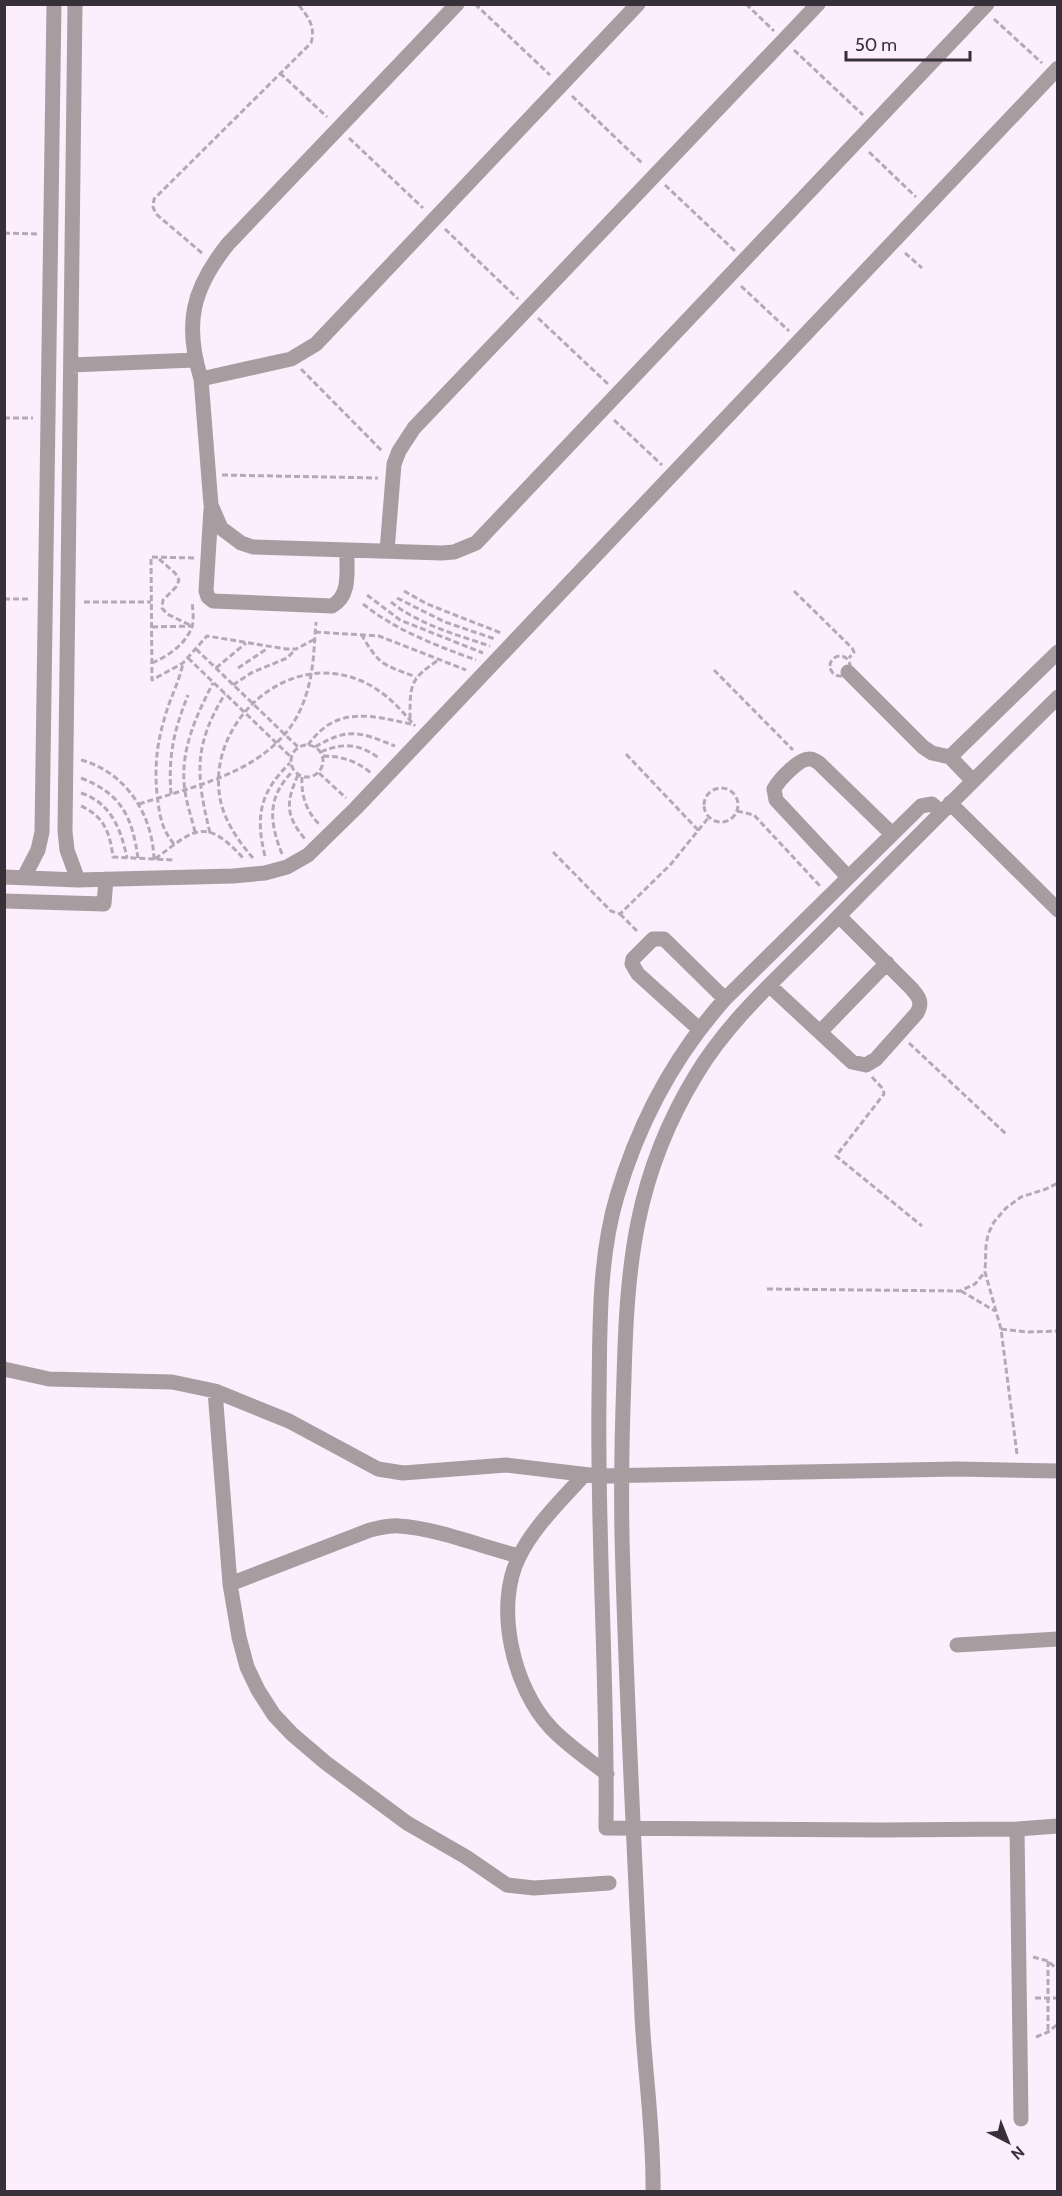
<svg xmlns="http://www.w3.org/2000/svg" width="1062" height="2196" font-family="Cabin,sans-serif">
	<rect width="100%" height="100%" fill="#fdeefe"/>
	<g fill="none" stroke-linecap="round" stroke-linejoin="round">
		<path stroke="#b5a9b6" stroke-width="3" stroke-dasharray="6 3" stroke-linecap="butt" d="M475 4 550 75
			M746 4 774 31
			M994 19 1042 63
			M794 50 863 115
			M280 73 327 117
			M572 96 643 164
			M349 138 423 208
			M869 152 916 197
			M665 185 735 251
			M445 229 518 299
			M4 233 37 234
			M202 253 156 214 153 207 154 199 311 43C316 26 308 17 298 4
			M905 253 922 268
			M741 286 789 331
			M538 318 608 384
			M301 369 383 452
			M4 418H33
			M614 420 662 465
			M222 475 378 478
			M194 558 151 557 152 680 183 663 207 636 286 649H296L315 639
			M159 559 175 573 179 580 176 587 163 600 162 608 167 614 192 626
			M404 591 427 604 501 633
			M794 591 852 648 854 652 849 658
			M367 595 400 620 483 653
			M397 598 445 622 495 639
			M4 599H30
			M84 602H151
			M391 602C418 624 457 635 490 646
			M363 604C397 631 435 645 476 660
			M152 627 191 626
			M315 632 379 636 466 670
			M361 634C380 666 382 664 416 677
			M196 649 298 747
			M830 666a10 10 0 1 1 20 0a10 10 0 1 1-20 0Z
			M188 658 291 757
			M152 663C168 656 185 645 192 627 194 620 193 610 192 602
			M216 668 246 643
			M238 668 268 648
			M714 670 793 750
			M233 685 251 673 287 658 296 649
			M410 719C410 683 410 679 440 659
			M291 761a16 16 0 1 1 32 0a16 16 0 1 1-32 0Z
			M308 745C337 704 373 716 415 725
			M315 747C349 727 360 732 395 746
			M321 752C343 742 361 744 380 759
			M626 754 698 830
			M323 756C341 756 357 761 371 773
			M81 760C126 772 153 815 154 860
			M319 773 346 798
			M298 775C286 802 285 815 305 839
			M302 777C301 795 306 811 319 824
			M81 778C122 794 132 817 138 858
			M704 805a17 17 0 1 1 34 0a17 17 0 1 1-34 0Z
			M81 793C111 803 121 829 127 858
			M171 794C168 756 174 730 188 695
			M139 804C202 784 284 768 306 695 314 671 314 646 316 622
			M81 806C104 816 110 833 113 857L174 860
			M737 811 754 815 820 886
			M195 832C192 819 187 805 185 791 179 752 196 716 213 683
			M210 833C196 775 193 746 225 694
			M174 844C163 831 160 818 158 802 154 773 156 747 164 720 169 700 179 683 183 663
			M553 852 611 911 620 914 671 864 709 817
			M282 854C269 821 267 797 293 771
			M265 856C255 816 260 792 290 763
			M253 858C239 842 226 823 221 803 203 727 284 649 359 680 382 689 399 707 415 726
			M155 859C195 829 205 816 244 859
			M620 914 638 932
			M909 1043 1006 1134
			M872 1077 883 1089 884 1094 836 1156 922 1226
			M767 1289 960 1291 975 1284 985 1272
			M961 1291 995 1311
			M1001 1329 1028 1332 1058 1331
			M1017 1454 1001 1329 985 1272 986 1246 988 1234 994 1222 1006 1208 1021 1197 1046 1189 1058 1183
			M1033 1957 1048 1961 1058 1970
			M1048 1961V2032
			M1035 1998H1058
			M1036 2037 1048 2032 1058 2024"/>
		<path stroke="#a99ca1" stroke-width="15" d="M75 4 65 831 67 850 78 880
			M457 4 228 244C192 289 184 324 201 379L211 505 221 528 241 543 253 547 442 553 454 552 476 543 987 4
			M71 365 195 360
			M201 379 291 359 316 344 638 4
			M211 509 206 591 208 597 213 601 332 606C352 595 346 569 347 550
			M387 551 394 464 399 451 414 428 818 4
			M848 672 923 747 932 753 950 757 973 781
			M950 757 1058 652
			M950 803 1058 910
			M941 812 932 804 921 806 725 999C674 1056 639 1122 617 1196 598 1260 600 1331 599 1398 597 1541 608 1685 606 1828L882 1830 1017 1829 1058 1826
			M4 877 78 880 233 876 265 873 287 867 308 855 356 808 1058 68
			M24 877 38 850 42 832 54 4
			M848 877 776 800 774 789C779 780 799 758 810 759 813 759 816 761 819 763L892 834
			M4 901 104 904 106 879
			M770 986 852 1062 866 1065 876 1059 917 1013C923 1002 919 997 911 988L839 916
			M699 1029 638 974 632 964 633 959 653 939H664L725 999
			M820 1032 887 963
			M4 1369 49 1379 172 1382 215 1391 289 1421 378 1469 403 1473 506 1465 598 1476 957 1469 1058 1471
			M215 1391 230 1584 239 1637 247 1667 258 1690 274 1715 292 1734 326 1763 407 1823 466 1857 507 1885 534 1888 609 1883
			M584 1475C562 1500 534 1526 519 1557 494 1606 513 1688 551 1728 567 1745 588 1759 607 1774
			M230 1584 370 1530C380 1528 389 1525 399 1526 435 1528 483 1547 519 1556
			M957 1645 1058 1639
			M1017 1829 1021 2119
			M653 2192C654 2133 645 2075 642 2017 635 1857 626 1696 622 1536 621 1483 622 1430 624 1378 627 1264 635 1175 696 1075 730 1018 783 973 829 926 904 849 981 773 1058 697"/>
	</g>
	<rect width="1062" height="2196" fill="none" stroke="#373038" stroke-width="12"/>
	<g transform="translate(1008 2142) rotate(138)" stroke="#fdeefe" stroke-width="4.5" paint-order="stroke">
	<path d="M0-4.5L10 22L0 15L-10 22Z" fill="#373038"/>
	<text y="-9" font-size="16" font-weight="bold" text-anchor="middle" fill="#373038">N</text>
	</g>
	<path d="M846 51v9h124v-9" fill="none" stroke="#373038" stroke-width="3"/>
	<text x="855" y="51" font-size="18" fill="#373038" stroke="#fdeefe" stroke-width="4.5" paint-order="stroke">50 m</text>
</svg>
